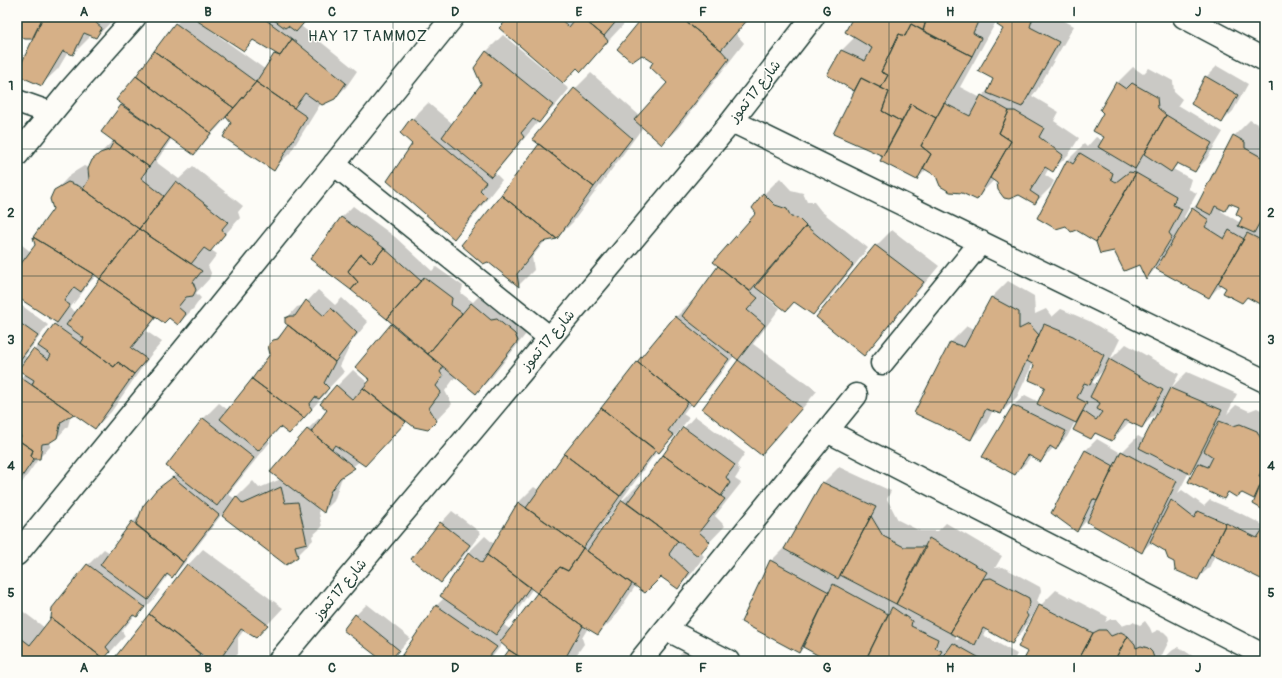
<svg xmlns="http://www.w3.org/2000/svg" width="1282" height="678" font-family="Pangolin,'Playpen Sans Arabic',sans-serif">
	<rect width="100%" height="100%" fill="#fdfcf7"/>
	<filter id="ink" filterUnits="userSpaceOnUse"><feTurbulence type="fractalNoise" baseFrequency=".025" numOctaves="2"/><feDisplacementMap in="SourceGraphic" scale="8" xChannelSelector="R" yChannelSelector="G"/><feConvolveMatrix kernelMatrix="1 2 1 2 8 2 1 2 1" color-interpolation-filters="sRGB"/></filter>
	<g filter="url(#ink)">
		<path fill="#0003" fill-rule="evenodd" d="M17 17H114L112 21 96 37 90 35 89 38 73 54 68 52 58 69 41 85 34 38H25L17 34ZM87 29 83 37H81Z
			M183 17H192L197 20 199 17H309L301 26 357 71 346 87 335 98 321 103 290 153 274 169 227 117 194 154 172 138 156 162 179 179 193 166 243 206 238 212 240 218 211 250 217 254 208 266 211 273 209 279 196 293 201 298 194 308 178 324 169 317H157L146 331 162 342 150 356 111 412 95 428 74 413 71 415 68 426 57 438 51 441 50 447 39 458 17 490V382L25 373 24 363 23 362 17 369V302L48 325 25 356 28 358 57 322 17 295V241L31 252 36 245 54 209 55 191 71 174 84 166 89 168 93 160 114 140 103 132 123 105 176 24ZM210 28 254 39 276 54 266 70 209 29ZM97 275 101 279 77 313 70 308 85 289 84 288Z
			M511 17H621L620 19 624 24 581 70Z
			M644 17H751L736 34 744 43 678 128 662 143 643 127 573 222 557 238 546 240 532 257 534 270 518 286 489 261 463 245 540 143 534 138 575 89 591 73 640 116 669 83 654 62Z
			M854 17H989L996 22 960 87 981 98 990 87 994 78 1004 29 1003 17H1057L1074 26 1037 90 1032 96 1059 112 1054 121 1079 138 1069 154 1053 170 1049 168 1045 175 1054 181 1051 187 1035 203 994 180 976 199 927 169 917 179 885 156 855 91 828 75 842 50 855 37Z
			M503 35 569 89 555 106 538 122 501 166 495 173 502 180 470 221 454 237 413 144 412 119 428 103 453 124 482 84 475 68 487 51Z
			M1217 66 1248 84 1233 111 1222 122 1206 77Z
			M1133 67 1143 74 1149 68 1173 81 1174 92 1182 99 1178 105 1223 132 1206 160 1195 171 1179 163 1173 169 1191 179 1188 189 1197 193 1184 217 1186 219 1193 208 1200 201 1234 136 1250 120 1261 126V132L1265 134V221L1262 224 1265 225V306L1248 296 1222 284 1209 297 1156 268 1146 278 1140 264 1076 229 1066 225 1038 218 1068 160 1084 144 1087 147 1096 137 1103 141 1106 137 1105 113 1117 83ZM1232 203 1240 207 1243 218 1239 222 1221 211 1222 209 1224 210Z
			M780 178 791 190 803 193 807 202H814L821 211 868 248 829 298 813 314 795 301 786 310 764 292 762 294 780 308 753 344 817 391 777 438 761 454 703 409 739 360 734 356 709 388 693 404 691 403 683 414 689 418 675 436 659 452 658 450 598 532 600 533 623 500 639 484 641 486 684 428 695 416 745 453 737 465 740 471 735 479 741 483 715 516 725 526 700 552 704 556 693 572 677 588 661 576 636 585 614 618 598 634 588 628 582 638 584 644 572 661H502L510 650 503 643 489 661H399L437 605 444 598 469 552 485 536 494 544 518 503 534 487 540 491 676 317 692 301 693 302 757 214 764 194ZM533 588 539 593 511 630 504 625 512 618Z
			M353 206 395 237 432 271 436 267 463 286 461 293 473 302 488 287 533 325 492 377 476 393 456 376 445 391 452 404 428 429 407 421 365 465 360 461 346 472 341 480 334 501 323 512 318 508 322 527 312 536 313 540 297 556 286 564 222 514 183 565 172 576 169 574 158 589 160 590 153 600 137 616 135 615 122 631 125 636 102 661H17V607L45 628 88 565 104 549 110 553 157 491 164 483V485L177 474 176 473 172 476 176 472 203 419 219 403 228 410 271 354 274 341 290 325 286 319 297 307 304 305 318 290 335 305 342 298 368 322 349 345 350 346 340 366 344 372 326 391 327 392 300 422 280 426 267 440 270 442 228 494 235 499 253 481 259 488 281 479 271 472 308 429 319 418 321 420 328 410 322 404 337 386 353 370 368 383 371 379 357 367 392 324 351 289 311 259 342 217Z
			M892 230 939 266 879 338 863 354 817 317 876 246Z
			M1008 281 1034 296 1035 314 1046 309 1052 317 1061 309 1089 321 1120 339 1110 360 1126 344 1179 374 1172 387 1187 372 1237 394 1227 414 1236 405 1249 411 1257 408 1265 412V509L1258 494 1254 498 1242 491 1229 492 1223 498 1198 465 1189 472 1178 493 1182 490 1204 506 1210 500 1238 512 1265 526V574L1261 578 1215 555 1209 568 1197 579 1175 561 1166 550 1152 542 1141 552 1091 516 1077 531 1052 512 1086 450 1097 439 1121 453 1138 436 1145 440 1160 409 1142 427 1130 421 1112 440 1096 433 1091 438 1075 422 1067 437 1056 448 1054 447 1041 461 1031 456 1026 463 1015 474 1013 406 1025 395 1039 402 1047 386 1035 364 1033 363 1017 397 1001 413 993 410 987 422 971 439 916 413 951 342 967 326 975 329 992 297ZM1105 368 1097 385 1092 382 1093 381Z
			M839 467 891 491 887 499 898 520 920 531H938L946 523 1002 556 995 568 1003 567 1040 587 1041 591 1037 601 1039 604 1023 631 1012 642 987 630 983 635 1017 654 1014 660 1015 661H824L822 656 804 647 799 652 771 561 787 545 823 483ZM957 635 961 637 957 640 955 639Z
			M452 511 481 533 452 571 441 582 413 559 441 523Z
			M203 549 283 608 256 637 244 630 238 638V654L231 661H211L202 654 196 661H114L152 613 188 565Z
			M1056 590 1108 617 1105 622 1111 619H1117L1122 626 1133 622 1140 625 1145 621 1150 628 1152 633 1158 630 1164 632 1168 636 1169 641 1160 659 1162 660 1173 650 1179 647 1200 661H1024L1029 652 1040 606Z
			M367 604 410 638 390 661H385L356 615Z
			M686 651 699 658V661H673L682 653Z
			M1207 658 1211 661H1202Z"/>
		<path fill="#d6b087" stroke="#1f3d34" d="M17 17H43L32 39H25L17 35Z
			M43 17H99L96 23 102 28 96 38 84 33 73 55 63 51 42 86 17 75V73Z
			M198 17H262L292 39 280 56 253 40 244 51 196 20Z
			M270 17H309L296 32 288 26 285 28Z
			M510 17H558L569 27 577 17H581L604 36 608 41 581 72 577 68 563 83 499 28Z
			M581 17H618L619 18 604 36Z
			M643 17H680L721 50 729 59 662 145 634 120 667 83 650 67 653 62 642 55 632 62 617 49Z
			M680 17H750L721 50Z
			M853 17H927L923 31 911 24 905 36 899 34 881 72 888 75 881 88 861 78 854 91 827 75 841 50 865 61 872 48 845 32Z
			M927 17H980L973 33 981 38 972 56 923 31Z
			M1002 17H1033L1030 27 1059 42 1022 107 987 93 993 79 978 71 1003 29 997 25Z
			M175 23 256 82 234 108 154 51Z
			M911 24 972 56 936 118 911 104 902 122 882 111 889 92 881 88 888 75 881 72 899 34 905 36Z
			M292 39 346 83 335 99 322 105 305 93 294 108 256 82 274 54 280 56Z
			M154 51 234 108 211 133 136 76Z
			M486 51 553 105 539 123 533 119 521 133 524 137 491 177 442 137 481 84 474 68Z
			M136 76 211 133 194 155 116 100Z
			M1205 76 1238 95 1222 123 1191 104Z
			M861 78 889 92 882 111 902 122 883 156 833 134Z
			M256 82 307 117 274 171 223 137 231 123 226 117Z
			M1116 82 1126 89 1132 83 1157 97 1158 108 1166 115 1135 169 1098 147 1104 137 1093 131 1103 113 1100 110Z
			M574 88 632 138 594 187 532 139Z
			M981 95 1009 111 999 133 1011 141 977 200 962 193 950 192 940 186 936 176 923 168 931 154 921 146 944 103 970 116Z
			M911 104 936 118 921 146 931 154 917 180 880 161Z
			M121 105 170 138 149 167 101 132Z
			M1009 111H1015L1044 128 1039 137 1063 155 1053 172 1045 167 1030 191 1039 197 1035 204 1019 195 1009 199 1004 198 998 190 997 183 990 178 1011 141 999 133Z
			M1166 115 1212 143 1195 172 1177 163 1171 172 1144 154Z
			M411 118 486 182 480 190 487 197 454 239 387 181 412 144 400 133Z
			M1233 135 1245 142V148L1265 159V213L1254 233 1238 226 1242 218 1236 214 1239 207 1229 203 1225 211 1215 206 1211 215 1196 207Z
			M114 141 149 167 141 178 164 196 139 229 83 189 89 179 88 169 92 160 100 153 109 150Z
			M539 144 594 187 557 239 501 195Z
			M1080 153 1113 173 1111 179 1116 182 1129 172 1136 173 1096 242 1076 230 1071 232 1066 226 1056 229 1037 218 1067 160 1073 164Z
			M1136 173 1176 196 1173 205 1182 209 1169 233 1172 237 1146 280 1139 265 1124 271 1114 251 1100 254 1096 242Z
			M176 181 228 222 222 229 225 234 210 252 204 248 191 264 139 229Z
			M68 182 79 186 139 229 100 279 94 274 33 237 53 209 50 199 54 190Z
			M763 193 775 205 787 209 791 217 798 218 806 226 750 291 713 262 756 213 752 208Z
			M501 195 557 239 542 242 517 274 519 287 488 262 483 264 461 245Z
			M1192 208 1209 220 1205 227 1224 239 1229 230 1244 239 1209 298 1156 269Z
			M341 217 384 248 372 263 361 254 348 271 358 282 351 290 310 259Z
			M1265 223V235L1260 232Z
			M806 226 853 265 813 315 794 302 786 311 755 287Z
			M139 229 202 271 193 282 196 290 193 296 186 297 178 307 186 314 178 325 169 318 164 323 100 279Z
			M1247 233 1265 242V307L1247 297 1242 303 1223 293 1226 288 1218 283Z
			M33 237 94 274 81 292 74 287 64 301 70 305 57 323 17 297V269L35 245Z
			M875 245 924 282 864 356 816 317Z
			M384 248 421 281 387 319 351 290 358 282 348 271 361 254 372 263Z
			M718 266 758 298 747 310 765 325 738 360 682 316Z
			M424 277 452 298 451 305 462 313 428 354 387 319Z
			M100 279 156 317 131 348 147 359 134 374 118 362 114 367 81 343 84 338 66 325Z
			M991 297 1019 312V329L1029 324 1039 335 1001 414 986 409 971 440 914 413 950 342 964 347Z
			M306 300 324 316 331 308 357 333 335 362 285 323V318L290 316H295Z
			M471 303 491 320 497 319 515 334 518 341 476 394 428 354Z
			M675 316 729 359 693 406 637 362Z
			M17 321 38 336 17 364Z
			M54 324 114 367 118 362 134 374 95 429 32 385 34 380 18 370 33 349 48 360 51 355 38 346Z
			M391 324 443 367 440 372 443 376 436 386 441 392 429 408 437 421 428 430 414 427 363 388 370 380 355 367Z
			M1044 324 1073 336 1104 355 1090 385 1084 383 1077 398 1087 403 1076 423 1037 404 1045 387 1029 380 1034 365 1027 361Z
			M288 325 335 362 324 383 329 388 319 399 315 397 309 405 312 409 304 418 252 379 270 354 268 346 273 340 278 339Z
			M1109 359 1163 390 1142 428 1125 420 1112 441 1095 433 1091 439 1073 430 1083 411 1096 420 1102 412 1097 409 1100 403 1090 397Z
			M738 360 802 408 761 455 702 409Z
			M637 362 688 402 668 431 674 435 659 453 601 408Z
			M20 377 74 414 61 422 57 438 49 443 42 444 40 459H34L31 456 33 450 18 440 21 436 17 433V381Z
			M252 379 304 418 289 434 280 427 258 451 220 419Z
			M336 385 353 400 363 388 406 422 365 466 335 445 332 449 311 432 327 410 320 404Z
			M1170 388 1222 410 1190 474 1139 448Z
			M1013 405 1066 431 1056 450 1050 446 1041 462 1028 455 1015 475 982 457Z
			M601 408 656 450 620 496 564 454Z
			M203 418 254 458 217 506 166 466Z
			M1219 421 1233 426 1240 424 1257 431 1262 441 1265 443V464L1259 476 1264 477 1254 499 1242 493 1236 497 1228 492 1224 499 1188 482 1198 463 1208 467 1213 457 1204 451Z
			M683 427 735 465 726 477 730 483 721 496 663 455Z
			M307 429 355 468 340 478 330 492 324 513 270 472Z
			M17 433 21 436 18 440 33 450 31 456 34 459 17 484Z
			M1085 450 1114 466 1097 501 1093 499 1077 532 1051 513Z
			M1121 451 1177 481 1142 553 1087 522Z
			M564 454 620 496 583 548 526 508Z
			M663 455 725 499 699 532 710 542 698 556 627 503Z
			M1265 474V511L1253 504Z
			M173 477 219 515 183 562 136 525 143 506 156 490Z
			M822 482 876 507 838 579 784 549Z
			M281 487 285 503 298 502 307 543 295 546 298 557 286 565 222 516 236 496 243 504Z
			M622 500 678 541 669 554 689 573 678 589 661 577 645 593 587 551Z
			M1171 500 1194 518 1198 511 1226 523 1198 580 1175 570 1174 562 1168 559 1165 551 1150 542Z
			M518 502 583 548 568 571 560 567 537 593 487 555Z
			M871 516 883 536 904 547H926L896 604 840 575Z
			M132 521 183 562 172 578 167 574 148 600 100 565Z
			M440 522 470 545 441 583 411 559Z
			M1226 523 1257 538 1265 526V573L1261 579 1211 554Z
			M929 538 987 572 950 633 896 604Z
			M583 548 632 584 598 635 583 626 537 593 560 567 568 571Z
			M469 552 482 563 487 555 530 587 496 635 440 596Z
			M770 560 829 592 799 653 741 622Z
			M87 564 145 607 137 617 133 615 106 647 110 652 104 659 51 618 52 608Z
			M187 564 268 625 256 638 241 629 223 655 222 661H210L149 614Z
			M991 578 1029 598 1030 603 1026 613 1028 616 1012 644 983 628 975 645 950 633 983 579Z
			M833 584 888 614 865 661H823L821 657 803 647Z
			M537 593 583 626 567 655 568 661H526L509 650 500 642Z
			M436 605 497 647 486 661H409L402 655Z
			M1039 605 1093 633 1078 661H1023L1028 652 1018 647Z
			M892 607 912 621 911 626 938 639 935 648 942 651 936 661H865Z
			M149 614 200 654 194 661H112Z
			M355 614 399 650 390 661H383L343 630Z
			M51 618 104 659 102 661H17V635L30 645Z
			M1099 630H1106L1111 636 1121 632 1128 636 1114 661H1078L1093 633Z
			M1128 636 1135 644 1136 648 1141 646 1148 648 1152 652 1154 658 1152 661H1114Z
			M953 643 985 661H936L939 655 943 657Z
			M509 650 526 661H501Z
			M402 655 409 661H398Z"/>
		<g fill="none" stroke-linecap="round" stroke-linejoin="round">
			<defs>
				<path id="street" d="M1184 17 1265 60
					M17 101 51 113
					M732 121 1265 381
					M17 155 71 89 135 17
					M334 164 550 338
					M882 363 981 242
					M827 431 1265 656
					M17 554 218 308 453 17
					M666 629 728 661
					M279 661 732 121 813 17
					M640 661 856 395"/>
			</defs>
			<use href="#street" stroke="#1f3d34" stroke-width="25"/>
			<use href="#street" stroke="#fdfcf7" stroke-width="22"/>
		</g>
	</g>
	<path fill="none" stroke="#1f3d34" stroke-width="1" stroke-opacity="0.55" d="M146 17V661M270 17V661M393 17V661M517 17V661M641 17V661M765 17V661M889 17V661M1012 17V661M1136 17V661M17 149H1265M17 276H1265M17 402H1265M17 529H1265"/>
	<g text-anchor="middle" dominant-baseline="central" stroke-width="3" stroke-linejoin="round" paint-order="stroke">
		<g font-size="14" fill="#1f3d34" stroke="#fdfcf7">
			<text transform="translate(755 91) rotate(-52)">شارع 17 تموز</text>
			<text transform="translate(548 340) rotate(-50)">شارع 17 تموز</text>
			<text transform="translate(340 589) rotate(-50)">شارع 17 تموز</text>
		</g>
		<g font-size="15" letter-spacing="1" fill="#1f3d34" stroke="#fdfcf7">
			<text x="368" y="36">HAY 17 TAMMOZ</text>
		</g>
	</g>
	<rect width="1282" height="678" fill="none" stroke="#fdfcf7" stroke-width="44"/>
	<rect x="22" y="22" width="1238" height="634" fill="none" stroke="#1f3d34" stroke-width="1.5"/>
	<g font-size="13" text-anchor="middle" font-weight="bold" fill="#1f3d34">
		<text x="84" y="16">A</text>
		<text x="208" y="16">B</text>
		<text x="332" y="16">C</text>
		<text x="455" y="16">D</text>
		<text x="579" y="16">E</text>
		<text x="703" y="16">F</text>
		<text x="827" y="16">G</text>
		<text x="950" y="16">H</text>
		<text x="1074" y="16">I</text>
		<text x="1198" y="16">J</text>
		<text x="11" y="90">1</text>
		<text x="1271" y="90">1</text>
		<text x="11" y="217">2</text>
		<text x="1271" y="217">2</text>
		<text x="11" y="344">3</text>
		<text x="1271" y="344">3</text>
		<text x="11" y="470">4</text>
		<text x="1271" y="470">4</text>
		<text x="11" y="597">5</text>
		<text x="1271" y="597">5</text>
		<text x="84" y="672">A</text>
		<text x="208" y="672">B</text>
		<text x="332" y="672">C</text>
		<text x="455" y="672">D</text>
		<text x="579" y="672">E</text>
		<text x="703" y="672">F</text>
		<text x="827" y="672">G</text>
		<text x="950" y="672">H</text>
		<text x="1074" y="672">I</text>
		<text x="1198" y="672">J</text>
	</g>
</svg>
